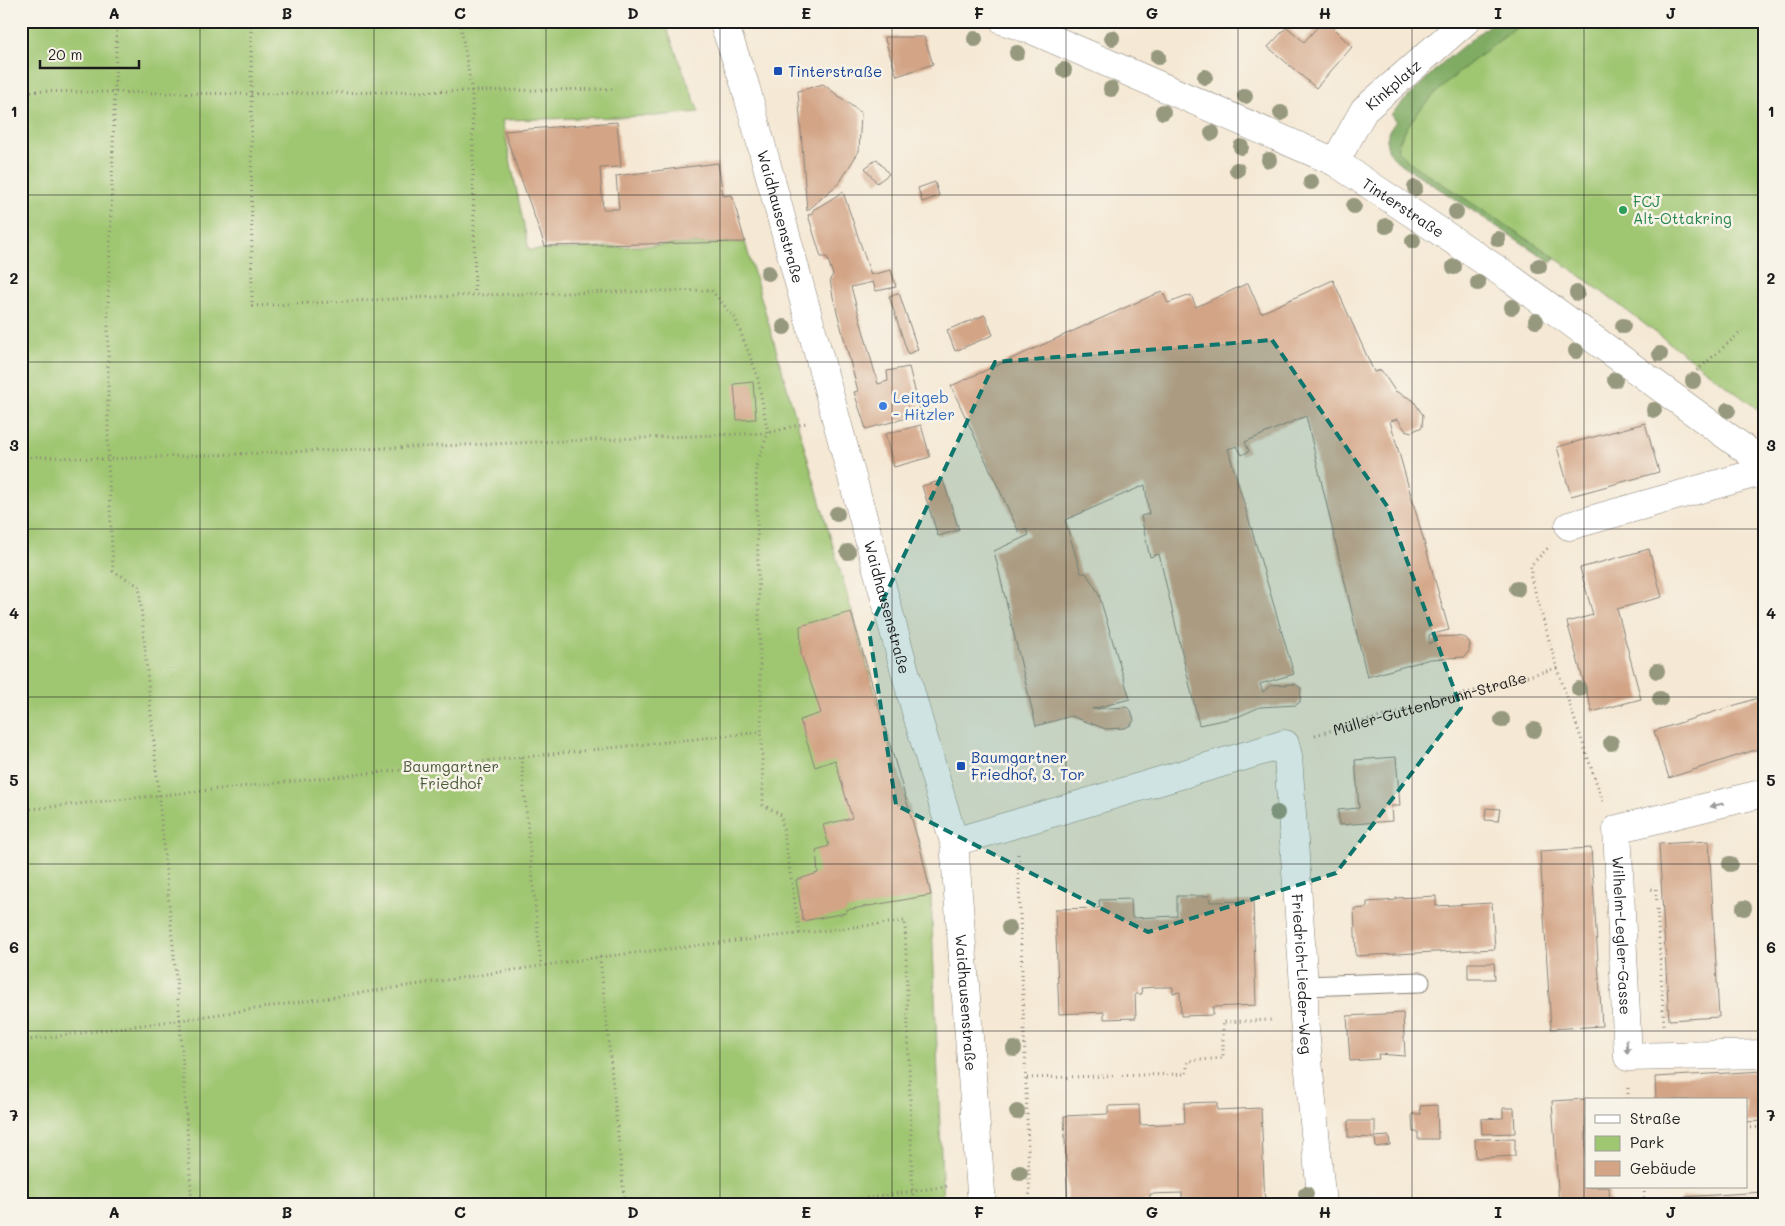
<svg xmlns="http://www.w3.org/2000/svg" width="1785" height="1226" font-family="Mali,sans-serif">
	<rect width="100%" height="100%" fill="#f7f3e8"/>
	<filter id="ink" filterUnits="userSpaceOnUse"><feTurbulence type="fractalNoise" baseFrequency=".02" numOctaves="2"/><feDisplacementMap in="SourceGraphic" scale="10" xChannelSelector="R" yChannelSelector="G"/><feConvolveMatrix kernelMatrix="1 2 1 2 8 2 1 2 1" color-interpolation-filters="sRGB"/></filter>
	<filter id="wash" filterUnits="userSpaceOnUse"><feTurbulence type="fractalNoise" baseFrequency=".0096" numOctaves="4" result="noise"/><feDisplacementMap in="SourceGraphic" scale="20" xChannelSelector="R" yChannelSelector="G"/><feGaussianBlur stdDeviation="1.12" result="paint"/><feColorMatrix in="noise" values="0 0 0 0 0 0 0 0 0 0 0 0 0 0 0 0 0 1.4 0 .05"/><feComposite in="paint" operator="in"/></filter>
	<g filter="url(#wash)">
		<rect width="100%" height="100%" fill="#f5e8d4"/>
		<path fill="#9fc671" stroke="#5e7146" d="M21 21H664L699 112 656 116 502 120 529 250 745 242 920 847 931 895 943 1205H21Z
			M1525 21H1764V414L1570 268 1410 163 1397 149C1410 101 1486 52 1525 21Z"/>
		<path fill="#7fab63" stroke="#4e6440" d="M1494 21H1525C1487 51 1409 103 1397 149L1410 163 1555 257 1551 262 1397 161C1382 147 1385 136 1396 121L1391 114 1441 64Z"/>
		<g id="blocks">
			<path fill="#d3a486" d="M1323 21H1326L1352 47 1316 88 1268 47 1287 27 1304 42Z
				M884 37H924L933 64 897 76Z
				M823 84 861 113 859 151 840 182 807 211 798 91Z
				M617 122 621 167 600 168 603 209H619L616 176 718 163 723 196 732 195 745 242 545 246 504 131Z
				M877 159 889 174 877 183 865 168Z
				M935 182 939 196 922 202 918 188Z
				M843 192 871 275 891 270 896 287 876 291 873 282 851 287 878 384 888 381 887 371 909 367 921 414 866 429 854 392 858 391 833 297 830 279 833 275 827 257H821L808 215 812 214 813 210Z
				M1333 280 1374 372 1381 370 1395 391 1413 400 1423 415 1422 427 1411 432 1405 430 1398 419 1390 421 1449 630 1429 635V644L1439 637 1457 636 1466 638 1470 643 1469 651 1464 657 1430 659 1367 677 1306 416 1245 442 1249 451 1242 455 1237 446 1228 449 1294 674 1260 684 1263 692 1271 685 1295 684 1301 688 1300 702 1296 705 1260 707 1237 717 1199 725 1159 554 1150 557 1148 549 1141 516 1149 514 1145 485 1065 520 1081 573H1086L1098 592 1130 699 1092 709 1126 707 1131 710 1134 720 1131 725 1125 728 1106 729 1071 716 1036 726 994 551 1029 535 1026 529 1019 532 951 386 1162 291 1168 303 1191 295 1196 307 1248 283 1261 313Z
				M899 293 918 350 908 354 889 296Z
				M985 315 993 335 955 351 947 330Z
				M753 382 756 419 737 420 734 384Z
				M1645 423 1659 472 1571 496 1557 447Z
				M921 425 930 457 894 467 885 434Z
				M943 480 959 530 938 536 922 486Z
				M1649 549 1662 597 1617 609 1641 699 1592 712 1567 622 1593 615 1580 568Z
				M851 612 920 847 931 895 846 910V913L803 921 796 880 818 873 816 850 829 846 823 825 852 818 835 760 815 767 800 720 821 713 801 654 800 626Z
				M1764 696V747L1669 778 1654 731Z
				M1396 757 1400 806H1391L1392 821 1339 825 1338 810 1359 808 1355 760Z
				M1486 808 1500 809 1498 821 1485 820Z
				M1709 841 1719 1017 1669 1020 1659 844Z
				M1591 848 1602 1026 1551 1029 1540 851Z
				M1177 896H1209L1210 902 1253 901 1256 1005 1213 1007V1015L1181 1016 1180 992 1173 993V987H1157L1141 988 1142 994H1135L1136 1018 1104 1019V1012L1059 1014 1055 909 1100 908 1099 900 1131 899 1132 918 1177 916Z
				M1436 896V906L1492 903 1495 949 1356 956 1354 909 1367 908V902L1396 900V898Z
				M1468 963H1494L1495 979H1468Z
				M1403 1013 1405 1056 1378 1054 1379 1059 1350 1061 1347 1016Z
				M1764 1071V1121L1746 1122V1100H1656L1655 1077Z
				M1586 1099V1187H1609L1610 1205H1559L1552 1101Z
				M1217 1102V1110L1261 1108 1265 1205H1189V1200H1182V1193L1150 1194V1201H1144V1205H1068L1064 1116 1108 1114V1106L1139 1105 1140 1125 1185 1123 1184 1103Z
				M1437 1105 1438 1139H1418V1132H1413L1412 1114H1421L1420 1106Z
				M1503 1108H1514L1515 1133 1482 1134 1481 1119 1503 1118Z
				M1348 1121H1375V1137L1389 1136 1390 1145 1376 1147 1375 1138 1348 1137Z
				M1515 1138V1156L1476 1158 1475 1139Z
				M1764 1192V1205H1682V1197Z"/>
		</g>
	</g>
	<g filter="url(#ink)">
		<use href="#blocks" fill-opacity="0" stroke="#888278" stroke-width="1"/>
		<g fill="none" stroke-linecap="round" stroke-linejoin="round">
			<defs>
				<path id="service" d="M1304 986 1420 982"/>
				<g id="minor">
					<path id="s2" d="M1004 21 1032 30 1335 162 1510 278 1764 463"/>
					<path id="s3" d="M1335 162 1364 110 1466 21"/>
					<path d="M1569 526 1764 471"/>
					<path id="s4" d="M1764 793 1617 829 1628 1057 1764 1054"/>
					<path id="s5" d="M954 842 1285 744 1288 756 1304 986V1019L1322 1205"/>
				</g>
				<g id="tertiary">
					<path id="s6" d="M723 21 745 85 915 708 954 842 982 1205"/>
				</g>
			</defs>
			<use href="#service" stroke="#888278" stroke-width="21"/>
			<use href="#minor" stroke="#888278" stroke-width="29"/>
			<use href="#tertiary" stroke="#888278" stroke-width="29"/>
			<g stroke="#888278" stroke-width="3" stroke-dasharray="1 4" stroke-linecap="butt">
				<path d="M117 21 108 306V459L113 571 139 586 180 1020 192 1205"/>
				<path d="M251 21 252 306 475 295 711 290 735 318 757 374 768 433 756 466 763 805 781 815 800 935"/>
				<path d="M460 21 472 93 475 295"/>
				<path d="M21 91 250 94 613 89"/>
				<path d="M1693 374 1742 331"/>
				<path d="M21 456 108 459 768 433 806 423"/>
				<path d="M1557 668 1603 802"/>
				<path id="s1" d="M1315 735 1557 668 1531 577V565L1548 548"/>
				<path d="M521 757 541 966"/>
				<path d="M21 810 761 732"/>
				<path d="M1018 854 1030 1205"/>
				<path d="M1651 889H1656L1664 1025"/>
				<path d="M600 957 625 1205"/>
				<path d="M21 1041 180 1020 600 957 905 921 913 1205"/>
				<path d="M1027 1078 1186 1074 1188 1061 1223 1058V1022L1273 1020"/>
				<path d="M1628 1088V1100"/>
				<path d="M1746 1128 1764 1127"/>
				<path d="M1644 1187 1645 1205"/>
				<path d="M817 1205 949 1186"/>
			</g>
			<use href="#service" stroke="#fff" stroke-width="19"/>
			<use href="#minor" stroke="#fff" stroke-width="28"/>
			<use href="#tertiary" stroke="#fff" stroke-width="28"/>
		</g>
		<g fill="#97997f">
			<circle cx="1112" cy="38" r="8"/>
			<circle cx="975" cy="39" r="8"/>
			<circle cx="1017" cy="53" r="8"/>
			<circle cx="1158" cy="57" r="8"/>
			<circle cx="1064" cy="70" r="8"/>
			<circle cx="1205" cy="77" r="8"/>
			<circle cx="1111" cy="89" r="8"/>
			<circle cx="1245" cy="96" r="8"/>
			<circle cx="1163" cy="112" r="8"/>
			<circle cx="1281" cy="113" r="8"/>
			<circle cx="1212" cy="133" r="8"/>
			<circle cx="1241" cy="147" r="8"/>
			<circle cx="1269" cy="160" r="8"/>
			<circle cx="1237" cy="170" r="8"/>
			<circle cx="1311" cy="182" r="8"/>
			<circle cx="1415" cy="188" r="8"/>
			<circle cx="1354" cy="206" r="8"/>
			<circle cx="1456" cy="212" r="8"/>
			<circle cx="1386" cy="226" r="8"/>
			<circle cx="1498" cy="239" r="8"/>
			<circle cx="1413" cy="241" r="8"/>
			<circle cx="1539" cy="266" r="8"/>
			<circle cx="1454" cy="267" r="8"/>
			<circle cx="768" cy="273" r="8"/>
			<circle cx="1478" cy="283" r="8"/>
			<circle cx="1577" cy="293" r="8"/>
			<circle cx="1512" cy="307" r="8"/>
			<circle cx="1536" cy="321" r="8"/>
			<circle cx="1623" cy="326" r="8"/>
			<circle cx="784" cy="327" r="8"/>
			<circle cx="1576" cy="351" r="8"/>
			<circle cx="1660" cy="354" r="8"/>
			<circle cx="1615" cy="380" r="8"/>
			<circle cx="1693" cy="381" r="8"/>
			<circle cx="1654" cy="410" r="8"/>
			<circle cx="1728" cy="410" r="8"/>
			<circle cx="837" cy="514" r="8"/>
			<circle cx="848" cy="552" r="8"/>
			<circle cx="1517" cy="589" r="8"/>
			<circle cx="1657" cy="671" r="8"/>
			<circle cx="1579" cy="689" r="8"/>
			<circle cx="1660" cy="699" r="8"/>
			<circle cx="1502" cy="720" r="8"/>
			<circle cx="1534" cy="730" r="8"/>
			<circle cx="1611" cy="743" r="8"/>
			<circle cx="1277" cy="813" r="8"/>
			<circle cx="1730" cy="864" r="8"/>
			<circle cx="1744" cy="908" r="8"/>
			<circle cx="1009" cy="928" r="8"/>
			<circle cx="1014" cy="1049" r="8"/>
			<circle cx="1017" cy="1112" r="8"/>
			<circle cx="1020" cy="1173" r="8"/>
			<circle cx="1306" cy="1194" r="8"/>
		</g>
		<defs><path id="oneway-solid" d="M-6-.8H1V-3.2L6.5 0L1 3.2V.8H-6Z" transform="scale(1.25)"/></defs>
		<g fill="#999">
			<use href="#oneway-solid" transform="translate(1717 805) rotate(166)"/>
			<use href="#oneway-solid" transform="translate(1627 1047) rotate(87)"/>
		</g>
	</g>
	<path fill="#0f766e" fill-opacity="0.2" stroke="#0f766e" stroke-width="4" stroke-dasharray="10 6" stroke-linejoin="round" d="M1272 340 1387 506 1461 708 1336 873 1148 932 896 805 869 630 995 362Z"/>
	<path fill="none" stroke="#1c1c1c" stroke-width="1" stroke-opacity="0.55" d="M200 21V1205M374 21V1205M546 21V1205M720 21V1205M892 21V1205M1066 21V1205M1238 21V1205M1412 21V1205M1584 21V1205M21 195H1764M21 362H1764M21 529H1764M21 697H1764M21 864H1764M21 1031H1764"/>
	<g fill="#1a4fb4" stroke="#f7f3e8" stroke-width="2">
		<rect x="773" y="66" width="10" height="10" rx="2.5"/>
		<rect x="956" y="761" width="10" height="10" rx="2.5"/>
	</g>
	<circle fill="#2e9e5b" stroke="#f7f3e8" stroke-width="2" cx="1623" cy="210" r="5"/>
	<circle fill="#3f7fe0" stroke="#f7f3e8" stroke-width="2" cx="883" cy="406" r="5"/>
	<g text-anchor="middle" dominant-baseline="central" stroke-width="5" stroke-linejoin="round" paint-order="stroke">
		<g font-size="15" fill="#164399" stroke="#f7f3e8" text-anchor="start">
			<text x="788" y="71">Tinterstraße</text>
			<text x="971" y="757">Baumgartner<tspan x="971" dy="17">Friedhof, 3. Tor</tspan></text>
		</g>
		<g font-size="15" fill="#1c1c1c" stroke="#f7f3e8">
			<text stroke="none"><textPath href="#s3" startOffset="98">Kinkplatz</textPath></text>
			<text stroke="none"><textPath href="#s2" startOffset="442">Tinterstraße</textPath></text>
			<text stroke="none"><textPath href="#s6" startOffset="204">Waidhausenstraße</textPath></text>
			<text stroke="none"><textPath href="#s6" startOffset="609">Waidhausenstraße</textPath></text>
			<text stroke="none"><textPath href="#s1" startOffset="119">Müller-Guttenbrunn-Straße</textPath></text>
			<text stroke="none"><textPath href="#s4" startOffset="258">Wilhelm-Legler-Gasse</textPath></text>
			<text stroke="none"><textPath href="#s5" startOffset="576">Friedrich-Lieder-Weg</textPath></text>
			<text stroke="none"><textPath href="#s6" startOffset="1014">Waidhausenstraße</textPath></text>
		</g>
		<g font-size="15" fill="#27864d" stroke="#f7f3e8" text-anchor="start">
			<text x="1633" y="201">FCJ<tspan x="1633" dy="17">Alt-Ottakring</tspan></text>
		</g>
		<g font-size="15" fill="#366cbe" stroke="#f7f3e8" text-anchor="start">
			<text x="893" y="397">Leitgeb<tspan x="893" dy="17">- Hitzler</tspan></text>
		</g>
		<g font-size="15" fill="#4a583a" stroke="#f7f3e8">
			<text x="451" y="766">Baumgartner<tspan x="451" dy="17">Friedhof</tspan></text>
		</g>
	</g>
	<rect width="1785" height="1226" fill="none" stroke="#f7f3e8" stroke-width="55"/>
	<rect x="1585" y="1098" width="162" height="90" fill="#f7f3e8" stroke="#9f9d96"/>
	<rect x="1595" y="1115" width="25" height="8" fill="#ffffff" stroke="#9f9d96"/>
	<text x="1630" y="1124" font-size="15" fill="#1c1c1c">Straße</text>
	<rect x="1595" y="1136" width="25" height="15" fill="#9fc671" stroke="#9f9d96"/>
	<text x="1630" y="1148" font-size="15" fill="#1c1c1c">Park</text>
	<rect x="1595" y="1161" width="25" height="15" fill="#d3a486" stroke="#9f9d96"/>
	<text x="1630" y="1174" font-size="15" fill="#1c1c1c">Gebäude</text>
	<path d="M40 60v8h99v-8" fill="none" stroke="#1c1c1c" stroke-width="2.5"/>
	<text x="48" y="60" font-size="15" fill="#1c1c1c" stroke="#f7f3e8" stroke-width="4" paint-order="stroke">20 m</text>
	<rect x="28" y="28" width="1730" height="1170" fill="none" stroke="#1c1c1c" stroke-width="2"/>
	<g font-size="16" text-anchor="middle" font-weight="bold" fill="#1c1c1c">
		<text x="114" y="19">A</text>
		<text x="287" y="19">B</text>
		<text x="460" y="19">C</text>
		<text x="633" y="19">D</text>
		<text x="806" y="19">E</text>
		<text x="979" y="19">F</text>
		<text x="1152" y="19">G</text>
		<text x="1325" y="19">H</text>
		<text x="1498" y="19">I</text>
		<text x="1671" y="19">J</text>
		<text x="14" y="117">1</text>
		<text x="1771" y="117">1</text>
		<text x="14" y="284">2</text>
		<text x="1771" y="284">2</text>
		<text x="14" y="451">3</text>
		<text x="1771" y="451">3</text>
		<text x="14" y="619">4</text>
		<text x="1771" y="619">4</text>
		<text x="14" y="786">5</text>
		<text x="1771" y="786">5</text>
		<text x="14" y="953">6</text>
		<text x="1771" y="953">6</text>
		<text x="14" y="1121">7</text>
		<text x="1771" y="1121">7</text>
		<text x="114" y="1218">A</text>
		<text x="287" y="1218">B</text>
		<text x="460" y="1218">C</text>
		<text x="633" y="1218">D</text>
		<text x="806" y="1218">E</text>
		<text x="979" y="1218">F</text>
		<text x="1152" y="1218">G</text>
		<text x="1325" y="1218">H</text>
		<text x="1498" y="1218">I</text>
		<text x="1671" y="1218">J</text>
	</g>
</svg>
